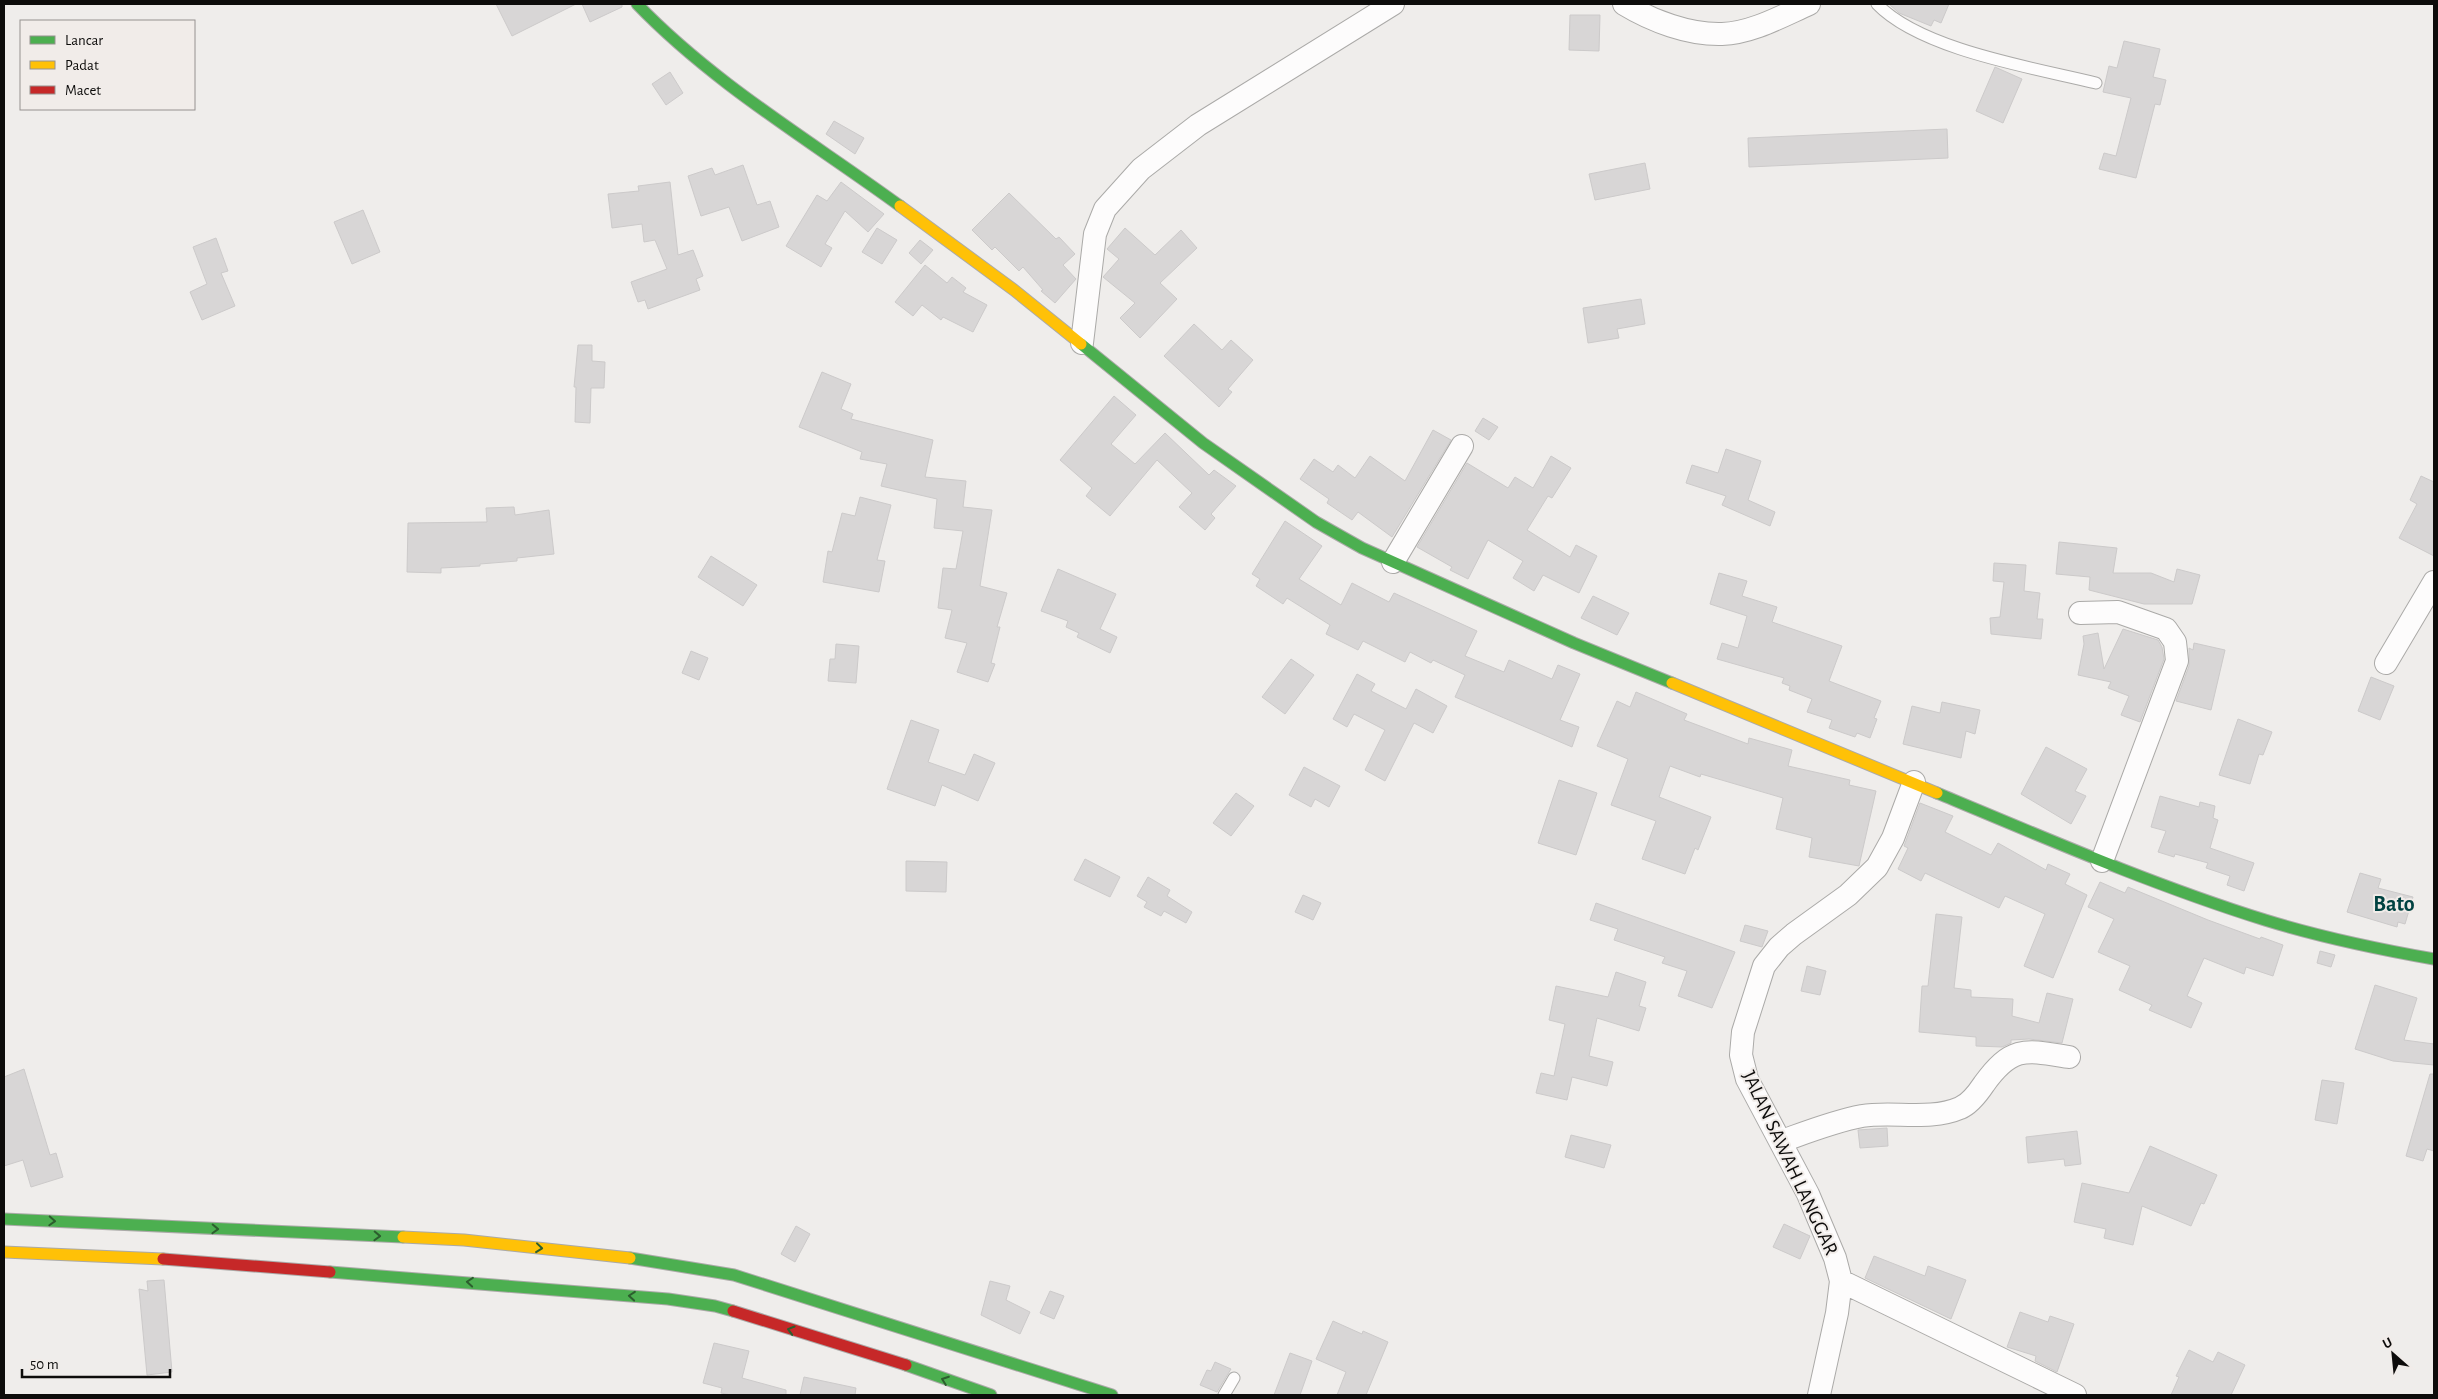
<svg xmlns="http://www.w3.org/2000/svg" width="2438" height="1399" font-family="'Alegreya Sans',sans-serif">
	<rect width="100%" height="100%" fill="#efedeb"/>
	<path fill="#d8d6d6" stroke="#cccaca" d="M496 4H576L512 36Z
		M582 4H622V7L590 22Z
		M1889 4H1949L1941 23 1934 20 1931 26 1899 13Z
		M1570 15H1600L1599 51 1569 50Z
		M2124 41 2160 49 2153 77 2166 80 2160 105 2155 104 2136 178 2099 169 2104 153 2116 156 2131 98 2103 92 2109 66 2117 68Z
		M1995 67 2022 79 2003 123 1976 111Z
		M670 72 683 93 666 105 652 84Z
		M834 121 864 138 855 154 826 134Z
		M1947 129 1948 158 1749 167 1748 138Z
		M1645 163 1650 189 1595 200 1589 174Z
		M743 165 757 205 770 201 779 227 742 241 729 207 701 216 688 176 712 168 715 175Z
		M670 182 678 255 693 250 703 276 696 279 700 290 648 309 645 300 638 302 631 282 667 269 655 240 644 242 642 224 612 228 608 194 639 191 638 186Z
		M841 182 884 214 868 232 845 211 825 244 832 248 821 267 786 246 817 195 827 201Z
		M1009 193 1056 239 1059 237 1075 254 1063 265 1076 279 1055 303 1041 291 1043 290 1023 267 1019 271 995 247 992 250 972 230Z
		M363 210 380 252 352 264 334 222Z
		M877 228 897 240 882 264 862 252Z
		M1125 228 1155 255 1181 230 1197 248 1160 283 1177 299 1140 338 1120 318 1135 303 1103 277 1119 259 1107 249Z
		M216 238 228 271 221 273 235 306 202 320 190 292 207 284 193 247Z
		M920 240 933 250 921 264 909 253Z
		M925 265 947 283 952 277 966 288 963 292 987 305 973 332 943 317 941 320 922 305 913 316 895 302Z
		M1641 299 1645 324 1617 329 1619 338 1588 343 1583 308Z
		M1194 324 1222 350 1231 340 1253 360 1228 389 1232 392 1219 407 1164 356Z
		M578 345H592V361L605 362 604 388H591L590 423 575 422 576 387H574Z
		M822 372 851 384 841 409 853 414 851 419 933 440 925 477 966 481 963 507 992 510 980 586 1007 593 997 627H1000L991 663 995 664 988 682 957 672 967 643 945 638 952 610 938 608 943 568 956 569 963 531 934 528 937 499 881 486 887 464 860 459 862 452 799 427Z
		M1114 396 1136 415 1111 444 1135 464 1165 433 1209 475 1214 470 1236 486 1211 514 1215 518 1205 530 1179 507 1192 493 1157 460 1110 516 1086 496 1092 488 1060 460Z
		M1483 418 1498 427 1489 440 1475 431Z
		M1433 430 1451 440 1392 537 1358 512 1352 520 1327 503 1329 499 1300 479 1314 459 1333 472 1338 465 1355 478 1370 456 1405 481Z
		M1726 449 1761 461 1748 500 1775 512 1770 526 1722 505 1726 496 1686 483 1692 465 1718 473Z
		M1551 456 1571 468 1552 498 1548 496 1527 530 1570 557 1576 545 1597 556 1579 593 1543 575 1534 591 1513 578 1523 561 1488 540 1468 579 1450 570 1452 567 1417 547 1467 463 1508 488 1515 477 1533 488Z
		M2421 476 2434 482V556L2399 538 2417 504 2410 500Z
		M860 497 891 505 877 560 885 561 879 592 823 582 828 551 832 552 842 513 855 516Z
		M514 507 515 515 549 510 554 554 517 558V561L480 564V566L441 568V573L407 572 408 523 487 522 486 508Z
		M1285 521 1322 546 1299 579 1341 605 1352 583 1389 602 1394 593 1477 631 1465 656 1504 672 1509 660 1552 679 1558 665 1580 674 1560 720 1579 727 1572 747 1455 697 1465 675 1433 660 1431 663 1410 652 1405 662 1363 641 1358 650 1326 634 1330 625 1287 598 1283 604 1256 586 1260 579 1252 574Z
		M2059 542 2117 548 2113 573H2151L2174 582 2177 569 2200 575 2192 604H2144L2089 590 2090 577 2056 574Z
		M711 556 757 585 743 606 698 577Z
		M1994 563 2026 565 2024 591 2040 593 2037 619H2043L2041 639 1991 634 1990 618 2000 617 2004 582 1993 581Z
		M1058 569 1116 594 1100 629 1117 637 1110 653 1077 637 1079 633 1066 627 1068 621 1041 611Z
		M1719 573 1747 581 1742 596 1777 607 1772 622 1842 646 1829 681 1881 701 1874 718 1877 719 1870 738 1857 733 1855 737 1829 728 1832 720 1807 712 1812 699 1789 690 1790 686 1782 683 1784 678 1717 659 1722 643 1738 648 1747 616 1710 604Z
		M1593 596 1629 613 1617 635 1581 618Z
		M2123 629 2158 640 2162 647 2164 659 2140 722 2121 715 2129 696 2108 688 2111 682 2078 675 2084 644 2083 636 2098 633 2104 669Z
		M2194 643 2225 650 2211 710 2176 701 2189 666V648L2193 650Z
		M836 644 859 646 856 683 828 681 830 659H835Z
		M691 651 708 658 699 680 682 673Z
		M1291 659 1314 675 1285 714 1262 697Z
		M1357 674 1375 684 1371 691 1406 709 1416 689 1447 706 1433 733 1414 723 1385 781 1365 770 1385 730 1354 714 1347 727 1333 719Z
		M2371 677 2394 686 2380 720 2358 711Z
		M1636 692 1687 714 1684 720 1748 744 1749 738 1792 750 1788 766 1850 780 1849 785 1876 791 1859 866 1809 857 1812 838 1776 829 1783 798 1701 774 1700 777 1670 766 1659 797 1711 817 1698 850 1695 848 1685 874 1642 859 1656 821 1611 805 1628 759 1597 746 1617 701 1630 707Z
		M1942 702 1980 710 1975 734 1966 731 1961 758 1903 744 1912 706 1940 713Z
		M2238 719 2272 732 2263 755 2259 754 2250 784 2219 775Z
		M911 720 939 730 928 762 965 775 974 754 995 763 978 801 942 785 935 806 887 789Z
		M2046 747 2087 769 2075 791 2086 796 2071 824 2021 794Z
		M1304 767 1340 786 1329 807 1315 799 1311 807 1289 795Z
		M1559 780 1597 793 1576 855 1538 843Z
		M1236 793 1254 806 1231 836 1213 823Z
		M2160 796 2199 807 2200 802 2215 806 2213 818 2218 820 2210 848 2254 863 2244 891 2227 885 2230 876 2206 868 2208 863 2175 854 2174 857 2158 852 2166 831 2151 827Z
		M1920 803 1953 816 1945 832 1991 855 1998 843 2046 870 2048 864 2070 874 2065 884 2087 895 2053 978 2024 966 2045 914 2005 896 1999 908 1925 873 1921 881 1898 869 1908 848 1904 846Z
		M1085 859 1120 877 1110 897 1074 880Z
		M906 861 947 862 946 892 906 891Z
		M2360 873 2381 879 2378 888 2413 897 2405 924 2398 922 2397 927 2347 912Z
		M1148 877 1170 890 1167 896 1192 912 1186 923 1164 911 1161 916 1144 907 1147 902 1137 896Z
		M2100 882 2125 893 2128 887 2208 920 2260 939 2261 937 2283 945 2273 976 2246 967 2244 974 2204 958 2187 996 2202 1003 2191 1028 2149 1010 2152 1005 2119 990 2130 966 2098 952 2114 919 2088 907Z
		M1303 895 1321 903 1313 920 1295 912Z
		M1596 903 1735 952 1712 1008 1678 996 1687 971 1662 963 1665 957 1614 940 1618 929 1590 920Z
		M1936 914 1962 917 1954 988 1971 990V997L2013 999 2012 1016 2039 1023 2047 993 2073 999 2062 1043 2029 1039 2011 1040V1043L2002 1047 1976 1046V1037L1919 1032 1922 986H1928Z
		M1745 925 1768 931 1762 947 1740 941Z
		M2320 951 2335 955 2331 967 2317 963Z
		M1807 966 1826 971 1820 995 1801 991Z
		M1616 972 1646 982 1639 1006 1646 1008 1639 1031 1597 1018 1589 1056 1613 1062 1607 1086 1572 1077 1567 1100 1536 1093 1541 1073 1554 1076 1565 1024 1549 1020 1556 986 1608 997Z
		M2375 985 2417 998 2404 1040 2434 1044V1065L2393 1061 2355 1049Z
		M24 1069 50 1155 56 1153 63 1177 31 1187 23 1160 4 1166V1077Z
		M2430 1074H2434V1151L2427 1149 2423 1161 2406 1156Z
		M2322 1080 2344 1083 2337 1124 2315 1120Z
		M1887 1128 1888 1146 1860 1148 1858 1130Z
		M2077 1131 2081 1164 2065 1166 2064 1159 2028 1163 2026 1137Z
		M1571 1135 1611 1145 1604 1168 1565 1157Z
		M2150 1146 2217 1175 2204 1204 2201 1203 2191 1226 2142 1206 2133 1245 2104 1238 2106 1229 2074 1222 2082 1183 2129 1193Z
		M1784 1224 1810 1236 1800 1259 1773 1247Z
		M796 1226 810 1234 795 1262 781 1254Z
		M1874 1256 1925 1276 1928 1266 1966 1280 1951 1319 1865 1278Z
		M164 1280 172 1372 147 1375 139 1289 148 1291 147 1281Z
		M990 1281 1010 1286 1006 1300 1030 1312 1020 1334 981 1315Z
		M1050 1291 1064 1296 1054 1319 1040 1313Z
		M2020 1312 2048 1322 2050 1316 2074 1324 2057 1372 2035 1361 2036 1356 2007 1347Z
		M1333 1321 1362 1334 1363 1331 1388 1342 1366 1395H1337L1346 1372 1316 1359Z
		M714 1343 749 1351 742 1378 786 1390V1395H731L721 1393 722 1388 703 1383Z
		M2189 1350 2213 1362 2218 1352 2245 1365 2231 1395H2171L2179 1377 2176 1376Z
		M1290 1353 1312 1361 1300 1395H1274Z
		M1215 1362 1231 1369 1217 1392 1200 1385 1207 1370 1211 1371Z
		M804 1377 856 1388 855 1395H800Z"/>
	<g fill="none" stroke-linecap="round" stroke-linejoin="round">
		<defs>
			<path id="lane" d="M1877 4C1921 50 2035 68 2096 83
				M1224 1395 1234 1378"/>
			<path id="street" d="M1624 4C1652 21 1689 35 1722 34 1752 33 1782 16 1809 4
				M1082 343 1095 234 1105 209 1141 169 1198 125 1393 4
				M1393 562 1462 446
				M2080 613 2118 612 2166 629 2175 642 2177 661 2102 861
				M2386 663 2434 582
				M1782 1141C1807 1132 1835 1121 1862 1116 1893 1111 1930 1121 1960 1108 1970 1104 1978 1093 1984 1084 2012 1045 2026 1050 2069 1057
				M1841 1281 2075 1395
				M1819 1395 1837 1313 1841 1281 1835 1258 1808 1194 1747 1079 1741 1055 1743 1032 1764 966 1779 947 1794 934 1848 895 1877 867 1893 838 1914 782"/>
			<path id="fast" d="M637 4C714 84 811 141 900 206
				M1081 344 1203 443 1316 522 1362 548 1574 643 1672 683
				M1937 793C2045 838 2153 885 2265 920 2320 937 2377 949 2434 959
				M4 1219 403 1237
				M630 1258 734 1275 1112 1395
				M330 1272 668 1299 715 1306 733 1311
				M906 1365 991 1395"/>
			<path id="slow" d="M900 206 1014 290 1081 344
				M1672 683 1937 793
				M403 1237 464 1240 630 1258
				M4 1252 163 1259"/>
			<path id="jam" d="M163 1259 330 1272
				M733 1311 906 1365"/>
		</defs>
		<use href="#lane" stroke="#abaaa8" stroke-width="13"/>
		<use href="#street" stroke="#abaaa8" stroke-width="24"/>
		<use href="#fast" stroke="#abaaa8" stroke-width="13"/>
		<use href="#slow" stroke="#abaaa8" stroke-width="13"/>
		<use href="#jam" stroke="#abaaa8" stroke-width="13"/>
		<use href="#lane" stroke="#fdfcfc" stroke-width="11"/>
		<use href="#street" stroke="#fdfcfc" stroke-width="22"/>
		<use href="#fast" stroke="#4caf50" stroke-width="11"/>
		<use href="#slow" stroke="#ffc107" stroke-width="11"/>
		<use href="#jam" stroke="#c62828" stroke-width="11"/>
	</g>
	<defs><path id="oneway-chevron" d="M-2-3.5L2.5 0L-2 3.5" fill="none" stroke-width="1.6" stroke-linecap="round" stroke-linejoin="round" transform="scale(1.25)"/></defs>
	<g stroke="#2c5e2e">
		<use href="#oneway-chevron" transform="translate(52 1221) rotate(3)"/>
		<use href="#oneway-chevron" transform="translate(215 1229) rotate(2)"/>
		<use href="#oneway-chevron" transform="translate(377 1236) rotate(2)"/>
		<use href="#oneway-chevron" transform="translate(539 1248) rotate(6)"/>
		<use href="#oneway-chevron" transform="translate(470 1282) rotate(-175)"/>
		<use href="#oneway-chevron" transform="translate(632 1296) rotate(-175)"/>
		<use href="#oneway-chevron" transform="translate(791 1330) rotate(-164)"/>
		<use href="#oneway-chevron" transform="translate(945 1380) rotate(-160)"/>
	</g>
	<g text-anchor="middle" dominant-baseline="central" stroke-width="4" stroke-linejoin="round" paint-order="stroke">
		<g font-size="20" fill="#0d0c0b" stroke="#f1ece9">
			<text transform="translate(1790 1163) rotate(65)">JALAN SAWAH LANGGAR</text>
		</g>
		<g font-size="22" font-weight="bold" fill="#004241" stroke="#f1ece9">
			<text x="2394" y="904">Bato</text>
		</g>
	</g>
	<rect width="2438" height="1399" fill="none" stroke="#0d0c0b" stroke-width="10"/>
	<rect x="20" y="20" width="175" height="90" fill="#f1ece9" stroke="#969290"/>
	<rect x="30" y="36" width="25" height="8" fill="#4caf50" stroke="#969290"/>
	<text x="65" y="45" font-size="15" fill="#0d0c0b">Lancar</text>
	<rect x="30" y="61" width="25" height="8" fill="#ffc107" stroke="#969290"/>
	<text x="65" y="70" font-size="15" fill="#0d0c0b">Padat</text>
	<rect x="30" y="86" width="25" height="8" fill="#c62828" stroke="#969290"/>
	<text x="65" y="95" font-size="15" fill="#0d0c0b">Macet</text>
	<g transform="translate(2393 1354) rotate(333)" stroke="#f1ece9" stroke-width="4" paint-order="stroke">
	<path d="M0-4L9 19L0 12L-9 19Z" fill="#0d0c0b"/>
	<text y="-8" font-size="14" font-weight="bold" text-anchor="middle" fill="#0d0c0b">U</text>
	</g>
	<path d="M22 1369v8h148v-8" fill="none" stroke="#0d0c0b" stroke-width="2.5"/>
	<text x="30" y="1369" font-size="15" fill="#0d0c0b" stroke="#f1ece9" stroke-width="4" paint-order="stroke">50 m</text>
</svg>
